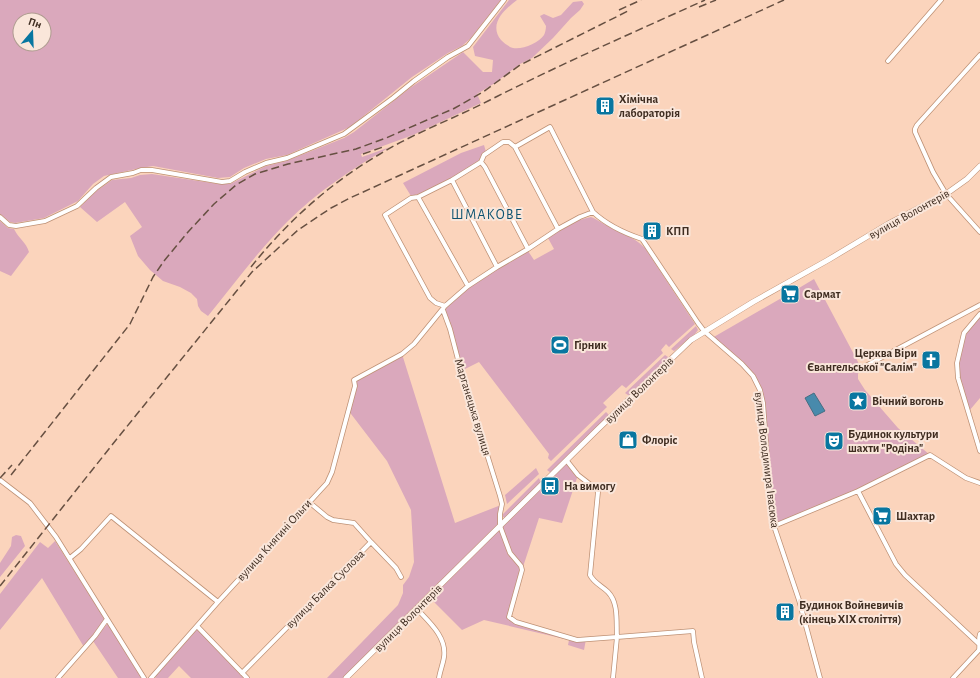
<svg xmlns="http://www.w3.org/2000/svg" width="980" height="678" font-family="'Alegreya Sans',sans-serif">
	<rect width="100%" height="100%" fill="#fbd4bc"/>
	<path fill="#daa8bc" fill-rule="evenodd" d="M0 0H501L471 38 462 46 448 53 412 77 350 127 287 155 266 159 244 168 230 177 218 178 153 166 141 168 104 176 93 184 78 201 44 218 15 223 10 222 0 214ZM20 20H44V44H20Z
		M509 0H517C505 9 488 24 501 40 504 43 509 47 513 48 522 50 539 43 544 35 545 33 546 29 546 26L540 16 544 14 553 18 561 15 573 2 582 1 584 4 580 10 571 18 553 38 532 58 520 64 495 83 477 94 481 103 413 135 361 154 362 157 390 147C353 168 317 192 287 222 258 251 234 284 208 316L201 311 198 306 197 299 191 293 180 287 163 281 150 270 138 256 130 236 142 227 125 202 97 222 80 207 95 192 112 180 131 178 140 175 152 174 219 184H230L266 166 286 161 344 138 354 132 410 88 463 52 483 72H492L493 60 475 56 473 47Z
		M484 145 486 152C483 155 481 159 478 161 461 175 432 191 411 196L403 183 461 153Z
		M591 217C596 219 599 221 604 224 618 233 634 236 645 248L695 324 669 347 666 344 661 350 663 353 626 388 622 385 603 403 607 407 551 461 548 458 549 454 479 362 463 370 452 329 445 310C456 290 507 263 528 251L534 260 554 249 548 238C561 229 574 220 591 217Z
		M0 221 8 228 14 229C19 239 26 242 29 252L11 276 0 271Z
		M814 279 858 362 860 369 858 374V379L865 390 898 428 930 455 858 491 774 526 763 403 753 376 712 338 785 296 787 299 795 294 794 291Z
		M980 316V398L969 411 960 378 959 362 964 338 966 333Z
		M696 326 698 330 695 334 674 351 671 349Z
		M402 354 455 523 501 505 500 526 567 461 578 475 562 523 539 518 522 570 510 614 511 619 577 640 586 639 584 650 568 645 569 640 484 620 462 630 429 597 346 678H327L398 605 403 593V585L409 577 414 562 411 510 387 461 348 410 355 386 354 380Z
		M665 355 668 357 667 359 630 395H628L625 393Z
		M606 412 610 416 551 473 547 470Z
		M536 468 539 474 507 504 505 495Z
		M539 478 541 483 505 518 503 517V514Z
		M16 535 21 536 25 546 0 577V563L11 546 12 537Z
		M55 541 105 619 84 647 42 578 0 630V594L40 542 48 548Z
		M108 623 142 678H118L93 641Z
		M197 626 247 678H191L179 666 168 678H156L153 675Z"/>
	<path fill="#488aac" stroke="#456e82" d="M814 393 825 411 815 416 805 398Z"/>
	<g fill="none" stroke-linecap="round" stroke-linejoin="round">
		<defs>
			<path id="minor" d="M980 55 917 125 915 129V132L933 172 946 194 980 232
				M888 61 941 0
				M515 147 550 127 593 212
				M481 162 485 167 528 249
				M452 180 497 267
				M418 197 468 286
				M0 217 9 225 16 226 45 221 77 206 96 188 111 177 133 173 141 170H152L222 182 230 181 245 172 266 163 287 158 344 134 393 98 414 81 448 57 468 46 504 0
				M445 306 436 303 430 298 385 215 411 198 418 197 452 180 481 162 484 155 503 142H509L515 147 558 229
				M443 310 450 329 461 371 500 496 502 504 500 514V526L510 553 521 566 522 570 509 617 516 622 577 640 617 637 613 678
				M980 314 964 333 957 363 958 378 980 451
				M860 369 980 305
				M567 461 578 475 596 489 598 492 590 575C594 583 602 586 608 592 619 603 616 623 617 637L693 631 694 642 702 678
				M0 480 30 503 56 537 144 678
				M858 491 930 455 966 478 980 483
				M774 526 858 491 896 564 905 575 980 645
				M371 542 396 568 401 577
				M70 558 81 549 111 516 218 602
				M417 609C429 622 447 637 444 657 443 664 440 671 439 678
				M197 626 247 678
				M242 673 371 542 354 523 333 520 327 517 309 502
				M58 678 95 636 107 619
				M151 678 218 602 327 483 332 472 355 386 354 380 402 354 414 344 445 306 468 286 497 267 528 249 558 229 580 217 593 212C607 225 624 233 642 239L698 323 704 331 742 364 753 376 760 390 763 403 771 510 774 526 799 600 820 678
				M953 678 979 650C980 645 978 640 980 634"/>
			<path id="tertiary" d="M346 678 597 430 691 340 753 302 828 260 888 224 946 194 967 179 980 166"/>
		</defs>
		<use href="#minor" stroke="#be9175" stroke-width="5.5"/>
		<use href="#tertiary" stroke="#be9175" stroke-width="6"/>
		<use href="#minor" stroke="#fff" stroke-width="4"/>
		<use href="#tertiary" stroke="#fff" stroke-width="5"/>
		<path stroke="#675042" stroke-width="1.5" stroke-dasharray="8 4" stroke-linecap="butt" d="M699 7 716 0
			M619 10 641 0
			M363 154 383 147
			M251 267C287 222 330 183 380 154 414 133 453 119 488 101 559 65 632 33 705 0
			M11 475 130 324 153 277 164 261 188 232 214 204 236 185 255 174 288 164 356 149 386 138 427 120 453 109 483 92 520 65 628 11
			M0 478 12 465
			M0 586 116 440 252 272 298 230 331 208 350 198 784 0"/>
	</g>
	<defs>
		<symbol id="building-square" viewBox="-11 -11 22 22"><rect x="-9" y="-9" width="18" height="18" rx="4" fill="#0876a0" stroke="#fae6da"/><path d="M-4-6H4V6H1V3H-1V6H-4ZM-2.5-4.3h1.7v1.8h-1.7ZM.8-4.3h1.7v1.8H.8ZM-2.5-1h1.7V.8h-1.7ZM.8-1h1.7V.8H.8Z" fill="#fff"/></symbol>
		<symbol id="supermarket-square" viewBox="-11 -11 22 22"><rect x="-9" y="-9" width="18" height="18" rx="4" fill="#0876a0" stroke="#fae6da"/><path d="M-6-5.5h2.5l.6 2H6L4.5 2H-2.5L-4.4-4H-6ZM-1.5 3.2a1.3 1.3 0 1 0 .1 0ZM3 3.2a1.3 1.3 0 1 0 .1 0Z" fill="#fff"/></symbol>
		<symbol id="stadium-square" viewBox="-11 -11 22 22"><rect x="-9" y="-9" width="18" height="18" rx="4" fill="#0876a0" stroke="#fae6da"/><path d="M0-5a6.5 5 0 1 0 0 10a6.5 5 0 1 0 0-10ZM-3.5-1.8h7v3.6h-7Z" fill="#fff"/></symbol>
		<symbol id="church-square" viewBox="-11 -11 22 22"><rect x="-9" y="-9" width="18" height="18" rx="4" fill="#0876a0" stroke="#fae6da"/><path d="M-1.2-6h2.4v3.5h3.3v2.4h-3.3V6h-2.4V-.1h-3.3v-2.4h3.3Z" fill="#fff"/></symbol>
		<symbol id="sight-square" viewBox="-11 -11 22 22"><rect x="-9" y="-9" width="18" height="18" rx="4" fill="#0876a0" stroke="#fae6da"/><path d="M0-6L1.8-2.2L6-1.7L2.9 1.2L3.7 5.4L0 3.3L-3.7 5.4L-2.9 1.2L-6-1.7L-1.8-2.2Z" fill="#fff"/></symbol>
		<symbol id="shop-square" viewBox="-11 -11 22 22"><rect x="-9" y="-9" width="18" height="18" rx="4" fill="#0876a0" stroke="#fae6da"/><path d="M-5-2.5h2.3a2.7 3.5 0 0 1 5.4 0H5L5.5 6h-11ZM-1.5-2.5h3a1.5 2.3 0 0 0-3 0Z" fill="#fff"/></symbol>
		<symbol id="theatre-square" viewBox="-11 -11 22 22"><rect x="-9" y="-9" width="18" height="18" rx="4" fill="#0876a0" stroke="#fae6da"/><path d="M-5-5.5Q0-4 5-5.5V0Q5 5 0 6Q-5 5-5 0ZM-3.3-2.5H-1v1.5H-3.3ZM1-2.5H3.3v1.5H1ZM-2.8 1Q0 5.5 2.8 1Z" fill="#fff"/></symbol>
		<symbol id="bus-square" viewBox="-11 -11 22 22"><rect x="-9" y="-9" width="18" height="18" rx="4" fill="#0876a0" stroke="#fae6da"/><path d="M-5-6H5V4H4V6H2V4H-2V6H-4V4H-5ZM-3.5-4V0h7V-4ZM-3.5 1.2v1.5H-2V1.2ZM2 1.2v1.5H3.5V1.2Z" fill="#fff"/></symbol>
	</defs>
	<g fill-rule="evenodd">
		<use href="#building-square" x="594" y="95" width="22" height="22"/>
		<use href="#building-square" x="641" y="220" width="22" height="22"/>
		<use href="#supermarket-square" x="779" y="283" width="22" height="22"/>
		<use href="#stadium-square" x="549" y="334" width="22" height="22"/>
		<use href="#church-square" x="920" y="349" width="22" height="22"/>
		<use href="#sight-square" x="847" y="390" width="22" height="22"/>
		<use href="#shop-square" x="617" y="429" width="22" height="22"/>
		<use href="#theatre-square" x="823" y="430" width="22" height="22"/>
		<use href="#bus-square" x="539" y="475" width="22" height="22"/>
		<use href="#supermarket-square" x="871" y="505" width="22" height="22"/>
		<use href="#building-square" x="774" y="601" width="22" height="22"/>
	</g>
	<g text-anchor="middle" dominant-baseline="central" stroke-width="4" stroke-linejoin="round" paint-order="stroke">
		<g font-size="12" font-weight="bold" fill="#3f2d21" stroke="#fae6da" text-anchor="start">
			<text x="619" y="99">Хімічна<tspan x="619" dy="14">лабораторія</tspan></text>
			<text x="666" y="231">КПП</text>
			<text x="804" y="294">Сармат</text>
			<text x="574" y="345">Гірник</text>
			<text x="917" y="353" text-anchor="end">Церква Віри<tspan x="917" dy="14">Євангельської "Салім"</tspan></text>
			<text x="872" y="401">Вічний вогонь</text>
			<text x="848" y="434">Будинок культури<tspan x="848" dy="14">шахти "Родіна"</tspan></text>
			<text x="642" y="440">Флоріс</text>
			<text x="564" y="486">На вимогу</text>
			<text x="896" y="516">Шахтар</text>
			<text x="799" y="605">Будинок Войневичів<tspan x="799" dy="14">(кінець ХІХ століття)</tspan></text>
		</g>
		<g font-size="12" fill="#3f2d21" stroke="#fae6da">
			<text transform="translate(909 214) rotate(-29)">вулиця Волонтерів</text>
			<text transform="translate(639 390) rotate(-44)">вулиця Волонтерів</text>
			<text transform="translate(473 407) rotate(73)">Марганецька вулиця</text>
			<text transform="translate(767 460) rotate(83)">вулиця Володимира Івасюка</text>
			<text transform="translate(274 540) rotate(-48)">вулиця Княгині Ольги</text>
			<text transform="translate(325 589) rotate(-45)">вулиця Балка Суслова</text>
			<text transform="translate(408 618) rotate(-45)">вулиця Волонтерів</text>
		</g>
		<g font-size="14" letter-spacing="1" fill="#0d5270" stroke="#fae6da">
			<text x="487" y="215">ШМАКОВЕ</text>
		</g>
	</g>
	<g transform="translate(32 32) rotate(19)"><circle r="19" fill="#fae6da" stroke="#af9c90"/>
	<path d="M0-3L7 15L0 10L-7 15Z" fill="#0876a0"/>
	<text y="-6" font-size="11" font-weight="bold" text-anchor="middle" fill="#3f2d21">Пн</text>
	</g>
</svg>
